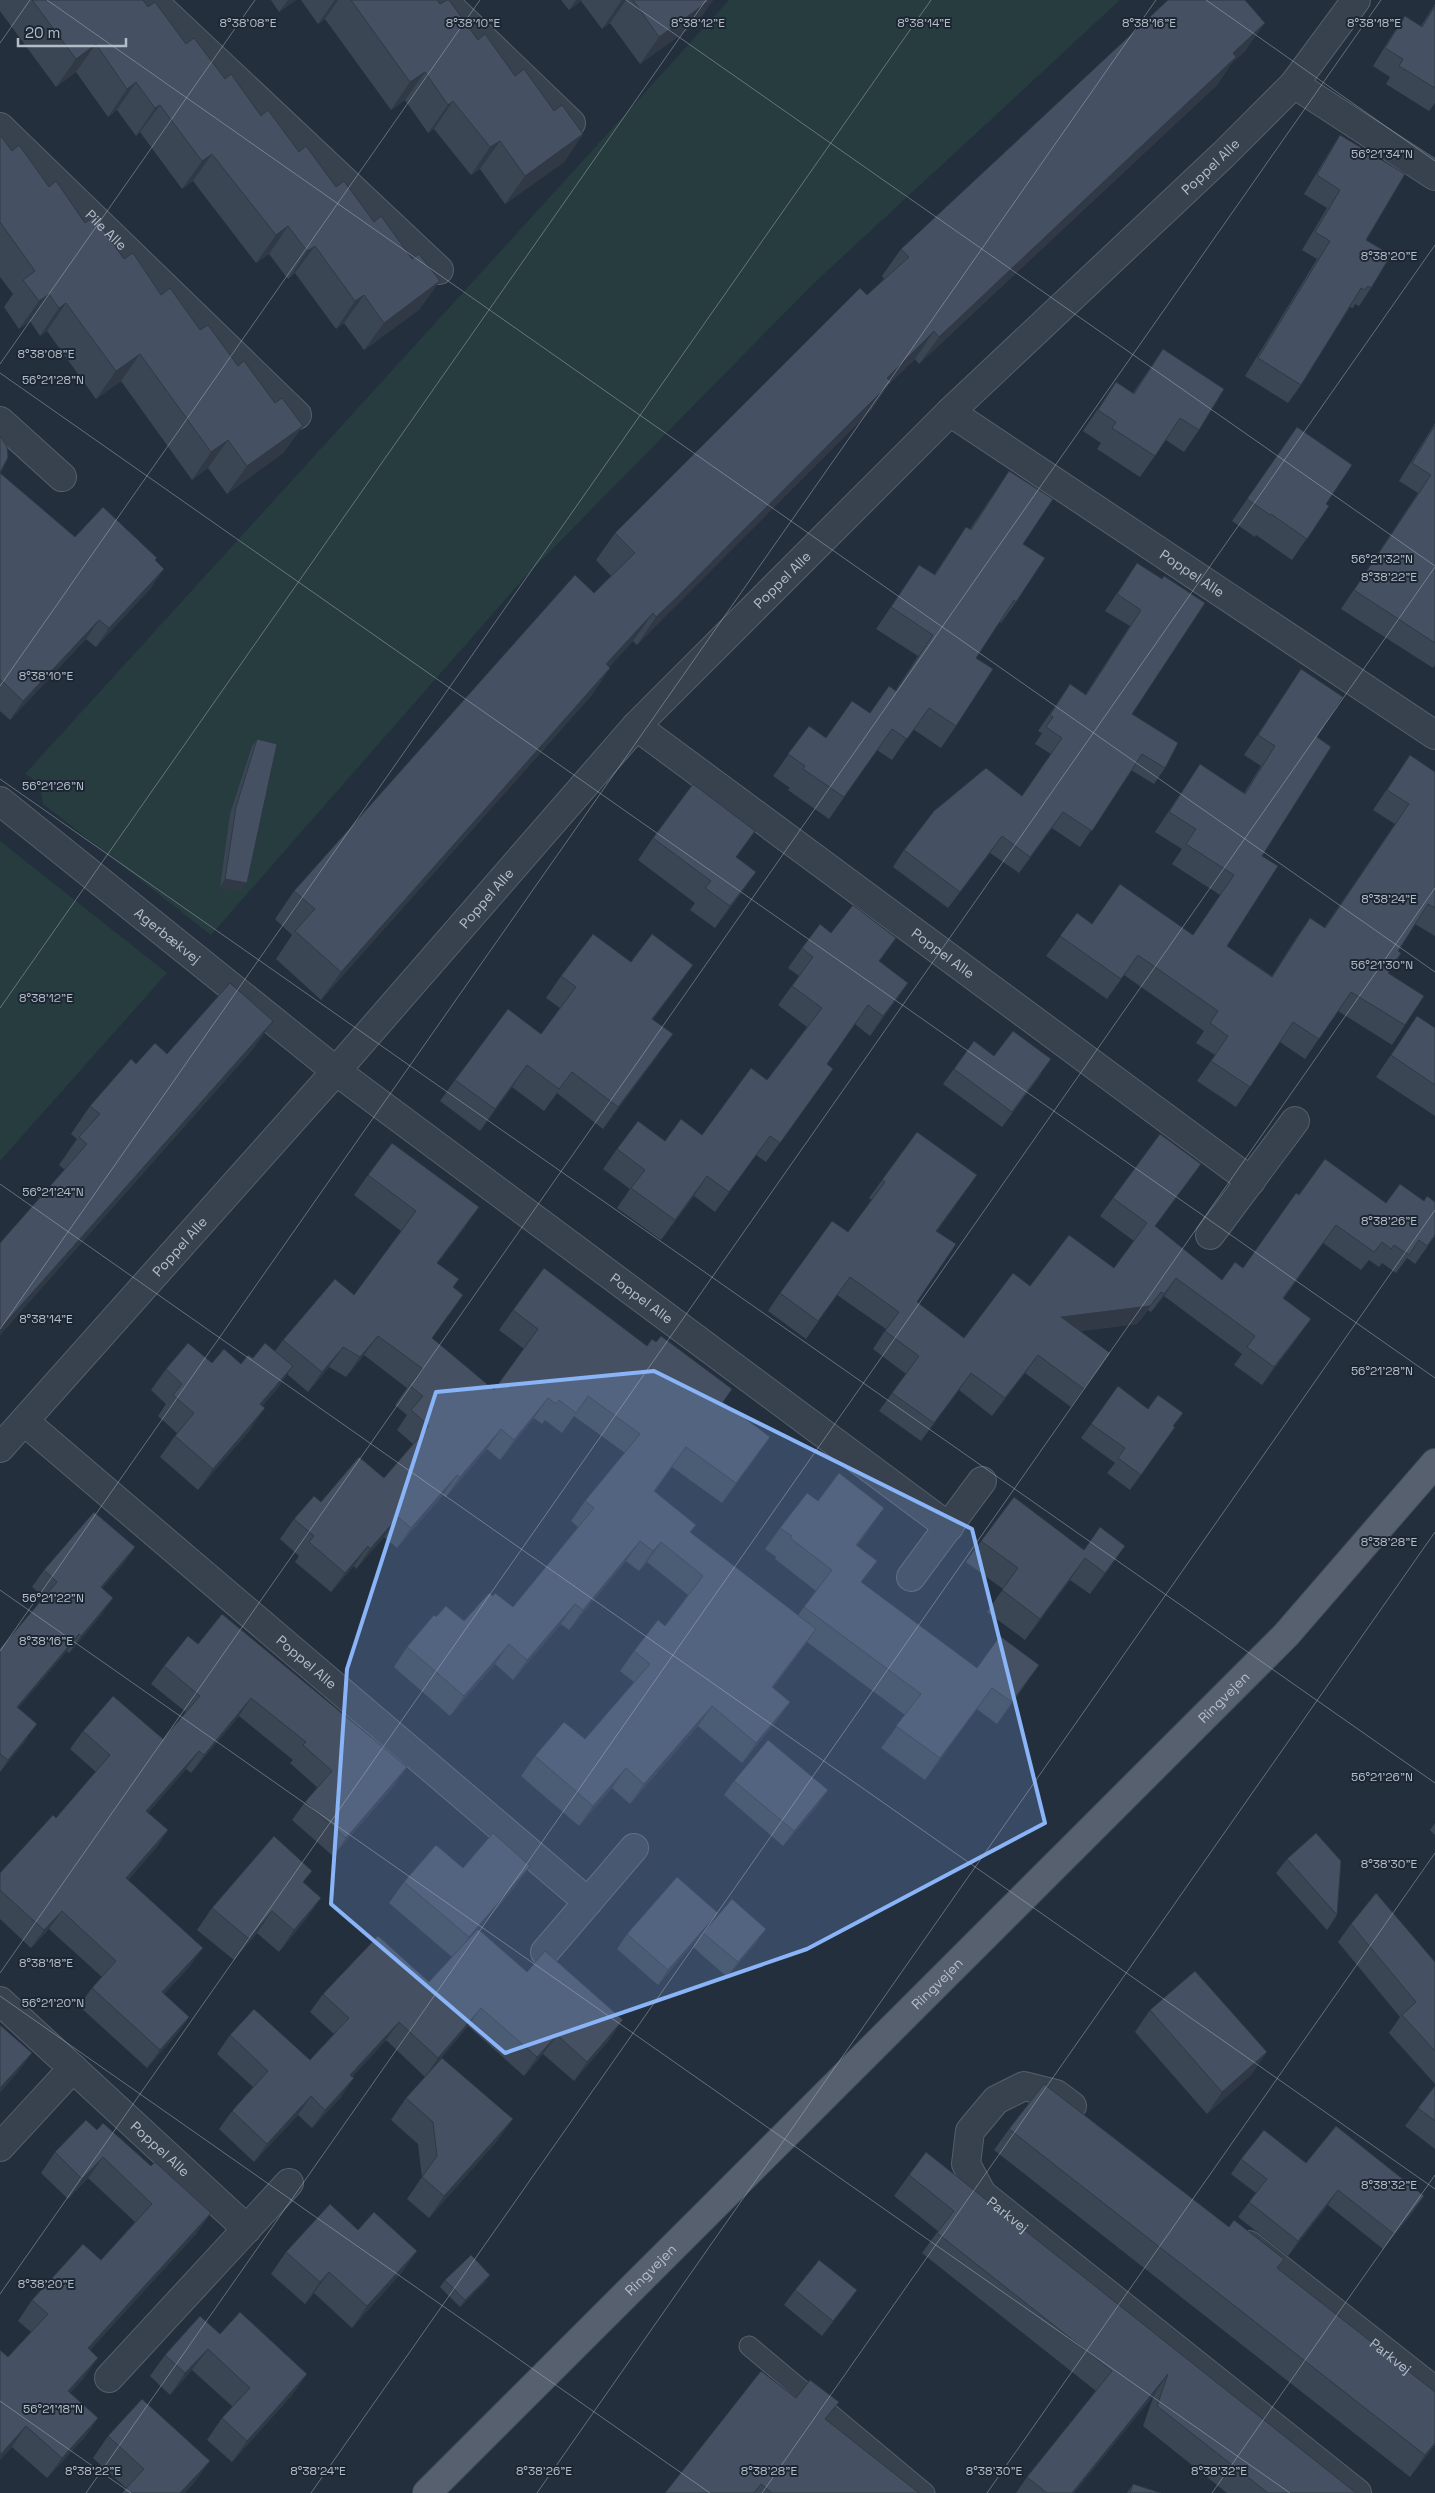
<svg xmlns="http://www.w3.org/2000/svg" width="1435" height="2493" font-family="'Space Grotesk',sans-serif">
	<rect width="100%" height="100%" fill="#242f3e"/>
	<path fill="#263c3f" d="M729 0H1120L812 285 525 577 211 935 43 804 39 783 25 774Z
		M0 841 167 973 0 1161Z"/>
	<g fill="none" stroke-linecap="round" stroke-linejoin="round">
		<defs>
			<path id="lane" d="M749 2346 925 2493"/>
			<g id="street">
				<path d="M152 0 439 270"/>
				<path d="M443 0 571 123"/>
				<path d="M1294 84 1435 176"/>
				<path id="s1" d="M0 127 297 415"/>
				<path id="s2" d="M950 412 1435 735"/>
				<path d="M0 421 62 477"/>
				<path id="s3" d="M636 726 1251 1181"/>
				<path id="s4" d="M0 801 336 1071 949 1527"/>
				<path d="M1210 1235 1295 1121"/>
				<path id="s5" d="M25 1422 588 1902"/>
				<path id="s6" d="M0 1448 336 1071 636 726 950 412 1224 154 1294 84 1356 0"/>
				<path d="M911 1577 982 1481"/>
				<path d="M545 1952 634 1848"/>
				<path id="s7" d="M0 2001 247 2229"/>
				<path id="s8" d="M1072 2106 1056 2094 1024 2086 996 2100 970 2131 966 2164 982 2194 1357 2493"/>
				<path d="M0 2147 73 2068"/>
				<path id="s9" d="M1249 2245 1435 2391"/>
				<path d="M109 2378 289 2183"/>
			</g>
			<g id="primary">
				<path id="s10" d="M427 2493 1286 1635 1435 1463"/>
			</g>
		</defs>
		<use href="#lane" stroke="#565f6c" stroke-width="21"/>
		<use href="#street" stroke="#565f6c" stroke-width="30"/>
		<use href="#primary" stroke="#414a57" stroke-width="30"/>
		<use href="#lane" stroke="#38414e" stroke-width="19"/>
		<use href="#street" stroke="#38414e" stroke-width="28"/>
		<use href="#primary" stroke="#56606e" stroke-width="28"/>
	</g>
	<path fill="#3b4654" d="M0 0H143L148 7 186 44 225 79 261 116 299 152 420 309 364 350 344 323 336 329 295 273 288 279 269 254 256 263 193 181 182 189 140 132 136 136 117 110 108 117 76 72 56 87 0 11Z
		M271 0H296L279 12Z
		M301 0H437L440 4 554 111 583 134 564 162 505 204 480 169 471 175 434 129 428 133 405 100 391 110 325 19 318 24Z
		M561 0H713L697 23 640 64 610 23 602 29 581 1 569 10Z
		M1435 4V103L1429 111 1386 84 1390 77 1373 66 1392 35 1405 16 1421 26Z
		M1246 50 1231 64 1217 85 919 364 915 359 889 384 871 410 658 623 637 645 633 641 609 667 610 668 591 696 321 1000 276 959 292 935 275 919 294 891 611 576 596 560 615 533 884 279 882 276 901 249Z
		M0 135 12 151 85 223 161 295 200 330 275 403 303 426 283 453 227 494 208 468 192 480 121 381 96 399 47 331 40 336 30 321 19 329 4 307 13 294 0 277Z
		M1340 135 1366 240 1371 288 1359 306 1355 304 1353 308 1350 307 1301 385 1288 403 1245 376 1317 259 1302 250 1327 208 1304 194 1328 154Z
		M1163 349 1199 430 1184 452 1166 440 1140 477 1097 449 1101 443 1083 431 1116 382 1133 393Z
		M1435 423V665L1433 668 1341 609 1418 493 1399 481Z
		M1297 427 1326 504 1329 506 1292 560 1256 535 1255 537 1232 521Z
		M0 437V473L75 537 155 561 151 588 96 647 86 639 10 720 0 711Z
		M1009 471 1023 544 1016 602 1001 623 999 622 976 658 956 726 941 748 913 729 892 760 877 750 829 819 788 790 790 788 773 776 809 726 826 738 870 713 895 691 918 656 876 629 919 565 934 575 966 527 970 529Z
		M1137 563 1162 579 1132 714 1165 768 1154 784 1131 770 1080 847 1052 828 1019 873 990 853 948 908 893 867 904 850 1022 796 1051 754 1035 744 1042 733 1038 731 1070 684 1085 695 1130 626 1105 611Z
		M1301 669 1317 737 1262 856 1227 946 1272 976 1296 938 1310 918 1324 928 1395 824 1373 810 1410 755 1435 772V936L1415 924 1398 951 1388 973 1405 1025 1392 1045 1338 1011 1305 1059 1280 1042 1236 1107 1197 1081 1215 1055 1196 1043 1204 1031 1124 975 1107 999 1046 956 1077 913 1092 924 1193 935 1220 895 1172 864 1182 849 1155 832 1200 764 1244 793 1261 766 1244 755Z
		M257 739 242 891 220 887 230 814 252 746Z
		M653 838 736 858 756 872 715 928 690 910 695 903 638 860Z
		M831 933 908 983 870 1036 855 1024 827 1064 833 1069 766 1162 756 1155 715 1212 694 1196 661 1240 617 1208 630 1189 603 1169 617 1149 702 1135 767 1080 807 1027 778 1005 799 976 788 968 802 948Z
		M631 962 693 965 653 1019 658 1055 603 1129 557 1093 544 1111 512 1087 480 1131 440 1101 455 1080 541 1034 560 1008 546 998 561 976Z
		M1417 1016 1435 1028V1116L1376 1077Z
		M273 1021 253 1049 0 1335V1243L65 1170 59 1165 77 1139 71 1134 90 1106 136 1064Z
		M974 1041 994 1056 1041 1074 1002 1127 943 1084Z
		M1201 1164 1155 1226 1222 1280 1243 1268 1299 1195 1386 1203 1435 1236 1415 1264 1407 1258 1396 1273 1382 1263 1379 1267 1369 1260 1361 1270 1323 1243 1284 1298 1298 1337 1262 1385 1234 1365 1242 1354 1164 1296 1151 1312 1148 1310 1137 1324 1080 1331 1110 1353 1071 1407 1025 1373 992 1416 959 1390 921 1441 879 1411 906 1374 873 1349 886 1329 837 1295 806 1339 768 1311 780 1293 848 1232 872 1200 869 1198 882 1180 964 1193 937 1231 917 1302 964 1338 1030 1286 1114 1268 1134 1241 1100 1216 1113 1198Z
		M368 1175 465 1227 437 1263 453 1287 432 1338 494 1390 524 1349 499 1330 513 1310 647 1346 723 1402 756 1457 722 1503 672 1467 655 1491 690 1533 798 1615 816 1591 775 1559 776 1557 765 1549 780 1528 818 1501 884 1508 857 1546 862 1583 977 1668 1024 1687 997 1724 977 1709 925 1780 881 1748 905 1715 807 1642 773 1688 790 1702 776 1722 742 1763 698 1726 630 1804 612 1788 579 1826 521 1776 535 1756 585 1739 634 1682 620 1671 634 1651 665 1626 688 1595 647 1562 639 1571 626 1561 569 1630 561 1624 513 1680 495 1664 450 1716 394 1667 407 1647 436 1617 464 1621 493 1596 513 1607 578 1527 571 1521 585 1501 625 1453 574 1416 562 1433 545 1420 542 1424 534 1418 500 1460 487 1449 446 1497 443 1495 397 1548 384 1537 356 1569 354 1566 331 1592 295 1562 299 1556 280 1539 294 1519 321 1502 384 1478 413 1444 397 1430 407 1415 395 1405 407 1388 364 1355 346 1377 329 1367 308 1392 287 1374 278 1388 262 1406 250 1430 198 1490 160 1457 177 1433 158 1416 166 1404 151 1390 166 1369 212 1363 241 1364 253 1358 275 1351 283 1340 354 1295 401 1231 354 1195Z
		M1148 1409 1175 1427 1130 1490 1107 1473 1115 1463 1081 1438 1091 1424Z
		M981 1541 1084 1550 1125 1546 1090 1594 1070 1580 1025 1640 987 1612 1003 1589 966 1562Z
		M135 1547 123 1564 102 1588V1614L69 1653 67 1651 18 1708 25 1741 0 1772V1649L44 1597 32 1587 44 1570Z
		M198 1644 395 1785 333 1856 292 1820 305 1802 318 1788 290 1763 293 1760 239 1716 191 1773 186 1769 148 1813 168 1830 156 1848 128 1880 190 1966 164 1994 189 2017 176 2035 147 2068 79 2006 92 1988 102 1977 49 1929 31 1948 0 1919V1873L56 1818 96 1772 70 1749 83 1731 163 1739 186 1712 151 1684 164 1666Z
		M734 1781 818 1805 783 1846 724 1795Z
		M1435 1823V1835L1430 1830Z
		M1287 1859 1337 1915 1327 1930 1276 1873Z
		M463 1868 515 1887 478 1930 527 1972 610 2039 574 2081 543 2054 524 2076 468 2026 425 2077 386 2040 352 2077 341 2097 312 2128 298 2115 254 2162 219 2129 232 2111 253 2087 217 2054 230 2035 310 2060 334 2034 310 2012 323 1994 429 1982 452 1957 389 1903 404 1882Z
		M304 1883 321 1898 306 1919 279 1952 257 1933 234 1960 197 1930 212 1908Z
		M710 1924 756 1943 727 1977 693 1947 702 1934 658 1985 617 1949 627 1934Z
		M1351 1924 1435 1962V2084L1389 2033 1400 2017 1338 1942Z
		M1150 2010 1252 2074 1207 2114 1135 2032Z
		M1435 2086V2149L1405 2126Z
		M406 2098 498 2140 429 2218 407 2199 422 2177 418 2144 391 2120Z
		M1009 2129 1229 2227 1278 2268 1435 2445 1410 2477 994 2150Z
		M97 2130 151 2166 211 2213 196 2234 90 2350 84 2378 70 2393 98 2418 84 2438 47 2478 12 2447 0 2460V2350L8 2357 31 2332 18 2321 32 2300 101 2260 135 2222 88 2178 68 2199 41 2173 55 2152Z
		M1241 2159 1306 2163 1414 2211 1383 2249 1328 2205 1288 2256 1238 2217 1256 2193 1231 2174Z
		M909 2175 1356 2493H1227L1143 2426 1154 2395 1074 2493H1016L1027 2477 1096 2391 922 2253 938 2231 894 2196Z
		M358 2230 417 2251 402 2272 352 2328 314 2293 305 2304 271 2274 286 2252Z
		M490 2275 485 2282 460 2307 440 2287 445 2280Z
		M795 2290H857L847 2304 822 2336 784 2305Z
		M220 2334 307 2374 292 2395 232 2462 207 2440 222 2418 233 2407 192 2370 170 2395 150 2376 165 2355Z
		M796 2398 826 2420 919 2493H665Z
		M108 2436 195 2482 126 2488 93 2458Z
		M1133 2484 1161 2493H1127Z"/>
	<path fill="#303945" d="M288 0H296L279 12Z
		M335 0H338L325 19 318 24Z
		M576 0H582L569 10Z
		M622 0H626L610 23 602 29Z
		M710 0H713L697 23 640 64 659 37Z
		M1265 23 1246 50 1231 64 1217 85 919 364 939 337 1233 53Z
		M96 44 76 72 56 87 76 59Z
		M425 72 405 100 391 110 410 82Z
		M136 82 117 110 108 117 127 89Z
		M453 101 434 129 428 133 448 105Z
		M160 105 140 132 136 136 155 108Z
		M583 134 564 162 505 204 525 176Z
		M500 141 480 169 471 175 490 147Z
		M212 154 193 181 182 189 202 161Z
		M288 226 269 254 256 263 276 235Z
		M315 246 295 273 288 279 307 251Z
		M440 281 420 309 364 350 384 323Z
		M49 294 30 321 19 329 39 301Z
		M364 295 344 323 336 329 355 301Z
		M66 303 47 331 40 336 59 308Z
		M934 331 915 359 889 384 871 410 637 645 656 617 887 378Z
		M140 354 121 381 96 399 116 371Z
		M303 426 283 453 227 494 247 466Z
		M228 440 208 468 192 480 211 452Z
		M164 569 151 588 96 647 109 628Z
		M653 613 633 641 587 692 606 664Z
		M99 620 86 639 10 720 23 701Z
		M610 668 591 696 321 1000 341 972Z
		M1002 836 990 853 948 908Z
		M756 872 741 894 715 928 730 906Z
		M225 879 247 883 242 891 220 887Z
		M693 965 678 986 637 1040 652 1019Z
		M908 983 894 1003 870 1036 883 1016Z
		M273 1021 253 1049 0 1335V1329Z
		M673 1034 658 1055 603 1129 618 1107Z
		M527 1065 512 1087 480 1131 495 1109Z
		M1201 1164 1188 1182 1142 1244 1155 1226Z
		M707 1176 694 1196 661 1240 675 1220Z
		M479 1207 465 1227 423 1283 437 1263Z
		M1176 1278 1164 1296 1151 1312 1164 1294Z
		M1161 1292 1137 1324 1049 1335 1061 1317Z
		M1311 1319 1298 1337 1262 1385 1274 1367Z
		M378 1336 364 1355 346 1377 360 1357Z
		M343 1347 329 1367 308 1392 322 1372Z
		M1110 1353 1098 1371 1071 1407Z
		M1038 1355 1025 1373 992 1416 1005 1398Z
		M293 1366 278 1388 245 1426 260 1404Z
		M971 1373 959 1390 921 1441 934 1423Z
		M548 1398 534 1418 500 1460 514 1440Z
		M265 1408 250 1430 198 1490 213 1469Z
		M501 1429 487 1449 446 1497 460 1477Z
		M770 1437 756 1457 722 1503 736 1483Z
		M457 1475 443 1495 397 1548 411 1528Z
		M884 1508 869 1529 841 1566 856 1545Z
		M398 1517 384 1537 356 1569 370 1549Z
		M640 1541 626 1561 569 1630 583 1610Z
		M661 1542 647 1562 639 1571 653 1551Z
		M368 1546 354 1566 331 1592 345 1573Z
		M1125 1546 1110 1568 1090 1594 1105 1573Z
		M135 1547 123 1564 89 1604 101 1587Z
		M1085 1558 1070 1580 1025 1640 1040 1619Z
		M113 1598 102 1614 69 1653 81 1636Z
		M575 1604 561 1624 513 1680 527 1660Z
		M816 1629 802 1649 758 1707 772 1687Z
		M79 1634 67 1651 5 1724 17 1707Z
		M509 1644 495 1664 450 1716 464 1696Z
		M1039 1665 1024 1687 997 1724 1012 1702Z
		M992 1688 977 1709 925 1780 940 1758Z
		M251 1698 239 1716 191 1773 204 1755Z
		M790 1702 776 1722 742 1763 756 1743Z
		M712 1706 698 1726 630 1804 644 1784Z
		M37 1724 25 1741 0 1772 8 1760Z
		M199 1751 186 1769 134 1829 146 1811Z
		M407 1767 395 1785 333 1856 346 1838Z
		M626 1768 612 1788 579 1826 593 1806Z
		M828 1790 818 1805 783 1846 794 1831Z
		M168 1830 156 1848 113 1896 126 1878Z
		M530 1866 515 1887 454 1959 469 1937Z
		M321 1898 306 1919 279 1952 294 1930Z
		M62 1911 49 1929 31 1948 44 1930Z
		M272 1911 257 1933 234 1960 249 1939Z
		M718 1913 708 1927 658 1985 668 1970Z
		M766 1929 756 1943 727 1977 738 1962Z
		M203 1948 190 1966 149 2011 162 1992Z
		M481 2008 468 2026 425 2077 438 2058Z
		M189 2017 176 2035 147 2068 160 2050Z
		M623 2020 610 2039 574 2081 587 2062Z
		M399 2022 386 2040 337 2093 350 2075Z
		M557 2035 543 2054 524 2076 537 2057Z
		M1267 2052 1252 2074 1207 2114 1222 2092Z
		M32 2053 18 2072 0 2093V2088Z
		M354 2078 341 2097 312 2128 325 2110Z
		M311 2096 298 2115 254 2162 267 2144Z
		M513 2119 498 2140 429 2218 444 2196Z
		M103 2157 88 2178 68 2199 82 2179Z
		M1338 2190 1328 2205 1288 2256 1298 2241Z
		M1424 2196 1414 2211 1383 2249 1394 2234Z
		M211 2213 196 2234 73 2368 88 2348Z
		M417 2251 402 2272 352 2328 367 2306Z
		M329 2272 314 2293 305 2304 320 2282Z
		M490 2275 485 2282 460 2307 465 2300Z
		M857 2290 847 2304 822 2336 833 2321Z
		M208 2349 192 2370 170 2395 185 2373Z
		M98 2358 84 2378 53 2412 68 2391Z
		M307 2374 292 2395 232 2462 247 2441Z
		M1168 2374 1154 2395 1074 2493H1072Z
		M98 2418 84 2438 47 2478 62 2458Z
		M26 2426 12 2447 0 2460V2455L1 2454Z
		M1435 2443V2445L1410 2477 1425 2455Z
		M210 2461 195 2482 185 2493H180Z"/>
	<path fill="#455162" stroke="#303945" d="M32 0H143L148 7 155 2 186 44 194 38 225 79 231 74 261 116 268 110 299 152 306 146 336 187 344 181 374 222 381 216 412 259 419 254 440 281 384 323 364 295 355 301 315 246 307 251 288 226 276 235 212 154 202 161 160 105 155 108 136 82 127 89 96 44 76 59Z
		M351 0H437L440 4 447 0H449L478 40 485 34 515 76 524 69 554 111 562 105 583 134 525 176 500 141 490 147 453 101 448 105 425 72 410 82Z
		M633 0H710L659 37Z
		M1168 0H1245L1265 23 1233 53 1236 57 939 337 934 331 887 378 891 382 678 596 656 617 653 613 606 664 610 668 341 972 295 931 315 909 294 891 575 575 594 593 635 553 615 533 860 288 867 295 909 257 901 249Z
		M1435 6V88L1399 66 1403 59 1385 48 1405 16 1422 27Z
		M0 135 12 151 19 145 49 187 56 181 85 223 94 217 124 259 133 253 161 295 170 288 200 330 208 325 238 366 244 361 275 403 282 398 303 426 247 466 228 440 211 452 140 354 116 371 66 303 59 308 49 294 39 301 23 280 35 271 0 222Z
		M1340 135 1405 174 1366 240 1391 255 1371 288 1368 286 1365 290 1361 288 1301 385 1258 358 1330 241 1315 232 1340 190 1317 175Z
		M1163 349 1224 389 1199 430 1180 418 1155 456 1112 428 1116 422 1098 410 1116 382 1134 394Z
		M1435 425V643L1354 590 1431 475 1412 463Z
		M1297 427 1352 465 1326 504 1329 506 1307 539 1271 514 1270 515 1247 499Z
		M0 437H1L7 447 8 457 0 473 75 537 103 507 157 558 155 560 164 569 109 628 99 620 23 701 0 679Z
		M1009 471 1053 499 1023 544 1045 558 1016 602 1014 600 976 658 993 669 956 726 929 708 907 739 892 729 844 797 803 769 805 766 788 754 809 726 826 738 852 701 870 713 889 686 896 691 933 635 891 607 919 565 935 575 966 527 971 530Z
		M1137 563 1162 579 1164 576 1205 603 1132 714 1178 743 1165 768 1142 754 1092 831 1063 812 1030 857 1002 836 960 892 904 850 934 811 986 768 1022 796 1062 738 1046 727 1053 717 1050 715 1070 684 1086 695 1141 610 1117 594Z
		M1301 669 1343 697 1317 737 1331 747 1262 856 1278 866 1227 946 1272 977 1310 918 1325 928 1409 804 1387 790 1410 755 1435 772V908L1428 904 1398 951 1401 953 1388 973 1424 996 1405 1025 1351 992 1319 1039 1293 1022 1250 1087 1211 1061 1228 1036 1210 1023 1218 1011 1138 955 1121 979 1060 936 1077 913 1092 924 1120 884 1193 935 1234 875 1186 844 1196 829 1169 812 1200 764 1245 794 1275 746 1258 735Z
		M257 739 277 744 247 883 225 879 236 807Z
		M693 784 755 831 736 857 756 872 730 906 705 888 711 881 653 838Z
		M853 905 896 938 879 961 908 983 883 1016 868 1005 827 1064 833 1069 780 1143 770 1136 729 1192 707 1176 675 1220 631 1188 645 1170 617 1149 638 1121 665 1141 681 1119 702 1135 751 1068 767 1080 822 1008 792 986 813 957 802 948 820 924 831 933Z
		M593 934 631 962 652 934 693 965 652 1019 673 1034 618 1107 572 1072 559 1089 527 1065 495 1109 455 1080 508 1009 541 1034 576 987 561 976Z
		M230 983 273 1021 0 1329V1243L87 1144 79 1137 100 1114 90 1106 131 1059 136 1064 155 1043 167 1054Z
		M1417 1016 1435 1028V1085L1391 1055Z
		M1013 1031 1051 1059 1012 1112 954 1069 974 1041 994 1056Z
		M917 1132 977 1175 936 1231 956 1244 917 1302 964 1338 1013 1273 1030 1286 1069 1235 1114 1268 1147 1223 1113 1198 1160 1134 1201 1164 1155 1226 1222 1280 1235 1262 1243 1268 1296 1193 1299 1195 1325 1159 1386 1203 1400 1184 1424 1201 1427 1196 1435 1202V1235L1427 1246 1419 1240 1409 1255 1394 1245 1391 1249 1382 1242 1374 1252 1336 1225 1283 1298 1311 1319 1274 1367 1247 1347 1255 1336 1176 1278 1164 1294 1161 1292 1150 1306 1061 1317 1110 1353 1084 1389 1038 1355 1005 1398 971 1373 934 1423 892 1393 919 1356 885 1331 899 1312 850 1277 818 1321 780 1293 832 1221 848 1232 885 1182 882 1180Z
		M392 1143 479 1207 437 1263 459 1279 453 1287 463 1295 432 1338 494 1390 538 1329 513 1310 544 1268 647 1346 652 1339 656 1342 661 1336 732 1389 723 1402 770 1437 736 1483 686 1447 654 1491 696 1525 690 1532 816 1629 772 1687 790 1702 756 1743 712 1706 644 1784 626 1768 593 1806 535 1756 564 1722 585 1739 650 1664 634 1651 658 1620 665 1626 703 1576 661 1542 653 1551 640 1541 583 1610 575 1604 527 1660 509 1644 464 1696 407 1647 434 1615 436 1617 446 1606 464 1621 489 1593 493 1596 495 1593 513 1607 594 1508 585 1501 640 1434 588 1396 576 1413 559 1400 556 1404 548 1398 514 1440 501 1429 460 1477 457 1475 411 1528 398 1517 370 1549 368 1546 345 1573 309 1542 314 1536 294 1519 314 1496 321 1502 359 1457 384 1478 429 1426 411 1410 423 1396 409 1385 423 1369 378 1336 360 1357 343 1347 322 1372 283 1340 335 1279 354 1295 416 1211 368 1175Z
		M188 1343 212 1363 224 1349 241 1364 248 1355 253 1358 265 1343 293 1366 260 1404 265 1408 213 1469 175 1436 194 1413 173 1395 182 1384 166 1369Z
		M1118 1386 1148 1409 1158 1395 1183 1413 1173 1426 1175 1427 1141 1475 1118 1458 1125 1448 1091 1424Z
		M839 1473 884 1508 856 1545 877 1561 861 1582 977 1668 1000 1636 1039 1665 1012 1702 992 1688 940 1758 896 1726 921 1694 804 1607 832 1570 790 1538 792 1536 780 1528 807 1493 818 1501Z
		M1014 1497 1084 1550 1100 1527 1125 1546 1105 1573 1085 1558 1040 1619 1002 1590 1018 1568 981 1541Z
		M94 1512 135 1547 101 1587 113 1598 81 1636 79 1634 17 1707 37 1724 8 1760 0 1754V1649L57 1582 44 1570Z
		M222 1614 407 1767 346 1838 305 1802 332 1771 303 1745 306 1742 251 1698 204 1755 199 1751 146 1811 168 1830 126 1878 203 1948 162 1992 189 2017 160 2050 92 1988 116 1961 62 1911 44 1930 0 1890V1873L53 1815 56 1818 110 1755 83 1731 113 1696 163 1739 200 1696 164 1666 188 1636 198 1644Z
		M768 1740 828 1790 794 1831 734 1781Z
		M493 1833 530 1866 469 1937 404 1882 436 1845 463 1868Z
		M1316 1833 1341 1861 1337 1915 1287 1859Z
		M274 1836 312 1871 303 1882 321 1898 294 1930 272 1911 249 1939 212 1908Z
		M677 1877 718 1913 668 1970 627 1934Z
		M1376 1893 1435 1962V2051L1402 2015 1416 2002 1351 1924Z
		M732 1899 766 1929 738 1962 703 1933Z
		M478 1929 527 1972 545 1951 623 2020 587 2062 557 2035 537 2057 481 2008 438 2058 399 2022 350 2075 354 2078 325 2110 311 2096 267 2144 232 2111 268 2071 230 2035 254 2009 310 2060 349 2018 323 1994 378 1936 429 1982Z
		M1195 1971 1267 2052 1222 2092 1150 2010Z
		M0 2025 32 2053 0 2088Z
		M442 2058 513 2119 444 2196 422 2177 437 2156 433 2122 406 2098Z
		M1044 2084 1229 2227 1234 2220 1284 2259 1277 2268 1435 2392V2443L1425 2455 1009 2129Z
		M1435 2086V2121L1418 2108Z
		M86 2120 97 2130 103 2123 151 2166 155 2162 211 2213 88 2348 98 2358 68 2391 98 2418 62 2458 26 2426 1 2454 0 2453V2350L8 2357 48 2314 32 2300 83 2244 101 2260 152 2204 103 2157 82 2179 55 2152Z
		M1336 2126 1424 2196 1394 2234 1338 2190 1298 2241 1249 2202 1267 2179 1241 2159 1264 2130 1306 2163Z
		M926 2152 1356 2493H1268L1157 2406 1168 2374 1072 2493H1047L1027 2477 1112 2371 937 2233 954 2211 909 2175Z
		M330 2204 358 2230 374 2212 417 2251 367 2306 329 2272 320 2282 286 2252Z
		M471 2255 490 2275 465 2300 445 2280Z
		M819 2260 857 2290 833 2321 795 2290Z
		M240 2312 307 2374 247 2441 222 2418 250 2388 208 2349 185 2373 165 2355 200 2316 220 2334Z
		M761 2371 796 2398 810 2380 839 2402 825 2419 919 2493H772L761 2484 754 2493H665Z
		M142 2399 210 2461 180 2493H122L144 2469 108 2436Z
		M1133 2484 1161 2493H1130Z"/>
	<path fill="#8ab4f8" fill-opacity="0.2" stroke="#8ab4f8" stroke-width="4" stroke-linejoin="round" d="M654 1371 972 1529 1045 1823 807 1949 505 2053 331 1904 347 1669 436 1392Z"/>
	<path fill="none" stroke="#b4bcc9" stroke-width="1" stroke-opacity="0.45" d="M47 0 1435 972M626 0 1435 566M1206 0 1435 161M0 43 30 0M0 364 255 0M0 373 1435 1378M0 686 480 0M0 779 1435 1783M0 1008 706 0M0 1184 1435 2189M0 1329 931 0M0 1590 1290 2493M0 1651 1156 0M0 1973 1381 0M0 1996 710 2493M0 2294 1435 245M0 2401 131 2493M86 2493 1435 567M311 2493 1435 888M537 2493 1435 1210M762 2493 1435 1532M987 2493 1435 1853M1212 2493 1435 2175"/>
	<g text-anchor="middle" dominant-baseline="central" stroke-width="4" stroke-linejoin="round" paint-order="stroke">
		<g font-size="14" fill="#b4bcc9" stroke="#1d2633">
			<text stroke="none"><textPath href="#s6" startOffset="1764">Poppel Alle</textPath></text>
			<text stroke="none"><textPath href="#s1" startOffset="148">Pile Alle</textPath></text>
			<text stroke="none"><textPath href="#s2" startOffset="291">Poppel Alle</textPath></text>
			<text stroke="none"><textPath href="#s6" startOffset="1169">Poppel Alle</textPath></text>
			<text stroke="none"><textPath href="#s6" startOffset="734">Poppel Alle</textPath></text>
			<text stroke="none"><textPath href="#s4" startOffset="215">Agerbækvej</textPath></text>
			<text stroke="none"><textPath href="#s3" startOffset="382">Poppel Alle</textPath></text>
			<text stroke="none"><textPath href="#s6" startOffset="270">Poppel Alle</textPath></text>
			<text stroke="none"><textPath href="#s4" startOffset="812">Poppel Alle</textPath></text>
			<text stroke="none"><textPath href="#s5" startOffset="370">Poppel Alle</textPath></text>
			<text stroke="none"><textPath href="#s10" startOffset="1126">Ringvejen</textPath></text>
			<text stroke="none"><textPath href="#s10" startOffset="721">Ringvejen</textPath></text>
			<text stroke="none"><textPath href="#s7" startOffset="218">Poppel Alle</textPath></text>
			<text stroke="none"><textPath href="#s8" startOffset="225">Parkvej</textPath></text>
			<text stroke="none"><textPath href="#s10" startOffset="316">Ringvejen</textPath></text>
			<text stroke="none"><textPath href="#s9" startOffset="180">Parkvej</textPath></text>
		</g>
	</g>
	<g font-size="12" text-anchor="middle" fill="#b4bcc9" stroke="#1d2633" stroke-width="4" stroke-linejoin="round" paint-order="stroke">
		<text x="248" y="27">8°38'08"E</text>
		<text x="473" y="27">8°38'10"E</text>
		<text x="698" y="27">8°38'12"E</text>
		<text x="924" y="27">8°38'14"E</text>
		<text x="1149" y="27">8°38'16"E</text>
		<text x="1374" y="27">8°38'18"E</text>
		<text x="1382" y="158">56°21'34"N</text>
		<text x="1389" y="260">8°38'20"E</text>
		<text x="46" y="358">8°38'08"E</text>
		<text x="53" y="384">56°21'28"N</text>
		<text x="1382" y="563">56°21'32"N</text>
		<text x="1389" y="581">8°38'22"E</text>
		<text x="46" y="680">8°38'10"E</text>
		<text x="53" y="790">56°21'26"N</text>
		<text x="1389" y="903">8°38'24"E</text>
		<text x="1382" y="969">56°21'30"N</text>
		<text x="46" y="1002">8°38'12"E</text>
		<text x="53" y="1196">56°21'24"N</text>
		<text x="1389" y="1225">8°38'26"E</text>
		<text x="46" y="1323">8°38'14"E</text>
		<text x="1382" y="1375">56°21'28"N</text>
		<text x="1389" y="1546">8°38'28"E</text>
		<text x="53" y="1602">56°21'22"N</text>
		<text x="46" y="1645">8°38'16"E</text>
		<text x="1382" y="1781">56°21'26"N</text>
		<text x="1389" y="1868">8°38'30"E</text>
		<text x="46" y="1967">8°38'18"E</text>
		<text x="53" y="2007">56°21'20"N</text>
		<text x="1389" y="2189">8°38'32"E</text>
		<text x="46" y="2288">8°38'20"E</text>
		<text x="53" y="2413">56°21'18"N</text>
		<text x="93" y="2475">8°38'22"E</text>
		<text x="318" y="2475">8°38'24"E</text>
		<text x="544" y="2475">8°38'26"E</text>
		<text x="769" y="2475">8°38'28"E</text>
		<text x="994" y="2475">8°38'30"E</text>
		<text x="1219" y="2475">8°38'32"E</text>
	</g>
	<path d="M18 38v8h108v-8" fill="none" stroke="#b4bcc9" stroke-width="2.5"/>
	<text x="25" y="38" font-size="15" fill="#b4bcc9" stroke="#1d2633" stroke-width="4" paint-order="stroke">20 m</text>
</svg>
